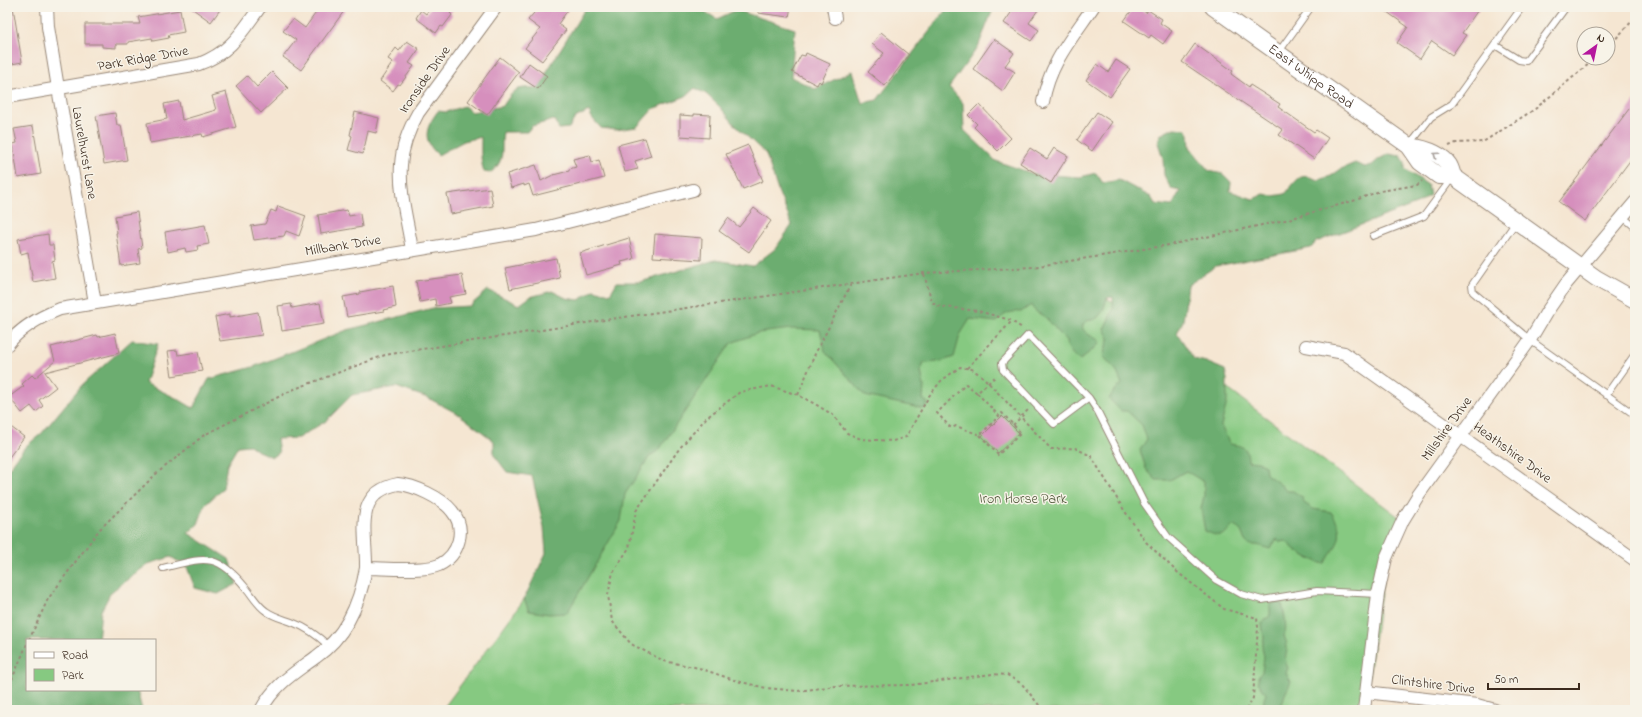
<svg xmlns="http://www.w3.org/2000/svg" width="1642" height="717" font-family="'Indie Flower',sans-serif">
	<rect width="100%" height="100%" fill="#f7f3e8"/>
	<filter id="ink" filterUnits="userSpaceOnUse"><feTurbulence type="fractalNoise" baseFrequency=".025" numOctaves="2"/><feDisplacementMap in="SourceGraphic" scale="8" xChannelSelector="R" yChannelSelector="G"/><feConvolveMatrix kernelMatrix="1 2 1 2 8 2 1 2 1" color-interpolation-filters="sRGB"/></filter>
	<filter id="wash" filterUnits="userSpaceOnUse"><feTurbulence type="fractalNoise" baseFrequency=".012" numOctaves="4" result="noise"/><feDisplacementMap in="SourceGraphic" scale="16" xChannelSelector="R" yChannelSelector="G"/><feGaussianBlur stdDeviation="0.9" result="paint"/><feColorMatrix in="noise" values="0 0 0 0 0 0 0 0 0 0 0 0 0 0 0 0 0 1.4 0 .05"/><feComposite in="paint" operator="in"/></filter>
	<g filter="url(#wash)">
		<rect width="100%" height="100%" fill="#f5e6d2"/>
		<path fill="#86c981" stroke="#607a50" d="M1081 279 1403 520 1386 558 1364 710H956L953 708 929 710H442L726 327Z"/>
		<path fill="#6cad6f" stroke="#546c46" d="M586 7H697L717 19 736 10 795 29 791 77 815 89 852 71 862 103 877 100 948 7H994L978 47 949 87 963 103 964 130 996 161 1034 174 1080 177 1096 173 1103 183 1119 180 1151 197 1155 204 1172 206 1180 191 1171 189 1164 175 1163 158 1158 143 1160 135 1174 128 1186 129 1189 134 1190 147 1209 171 1223 174 1231 182 1230 191 1253 199 1264 194 1273 196 1285 194C1298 180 1298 171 1318 180L1331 176 1341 169 1355 163 1365 167 1372 165 1379 159 1389 154 1401 156 1405 162V169L1428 185 1430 195 1419 203 1316 242 1311 248 1216 266 1188 285 1183 321 1177 333 1194 359 1206 362 1225 370 1227 379V402L1221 426 1230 444C1243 446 1248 447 1248 461L1258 462 1265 466 1266 474 1281 485 1286 491H1293L1302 497 1304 503 1313 509 1331 512C1347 534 1338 544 1324 564 1307 558 1298 554 1286 541L1280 542 1277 539 1270 549 1257 545H1251L1248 544 1245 541 1241 531 1234 525C1222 537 1221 538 1205 531L1201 509 1204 495V482L1186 471 1170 480H1156L1146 469 1140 450 1147 439 1142 425 1127 411H1121L1109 399 1114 391 1122 384 1116 370 1103 356 1109 338 1104 329 1113 310V297L1107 298C1105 304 1103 314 1097 318 1094 320 1090 320 1087 321 1074 329 1093 337 1099 340L1098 345 1080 360C1072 354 1067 351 1067 340 1058 334 1053 324 1045 317 1039 313 1034 312 1031 305L1021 312C1009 311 1005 313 997 322L970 319 960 335 954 357C944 361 935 363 924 363L921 371 924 386 923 399 928 403 924 409 865 396 825 351 820 330 791 329 758 333 731 343 659 450 650 456 625 494 621 521 567 613 549 614 529 611 524 599 546 553 544 527 532 476 507 472 494 455V441L460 415 428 398 396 387 352 395 326 421 298 438 277 439 279 453 272 457 258 451 250 445 238 446 227 465 223 488 205 505 198 524 188 533 229 559 237 584 218 594 195 588 187 567 171 557 148 564 111 592 101 611 98 640H27V690H137L142 710H7V471L25 447 42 433 82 385 132 340 158 344 145 383 178 399 193 408 209 379 253 367 347 330 433 308 470 306 488 290 519 305 530 297 552 291 566 298 579 300 594 290 610 294 617 282H640L715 260 753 266 775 249 792 225 778 191 766 154 736 126 720 107 706 94 695 88 686 96 653 109 637 127 616 130 601 128 592 118 589 111 575 118 569 128 559 129 554 120 532 126 527 132H503C500 150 507 160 490 173L484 172C480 160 481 149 481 137L464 141 438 155C422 140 425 128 438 111L446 112 464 106 472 112 503 106C514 89 516 87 537 88Z
			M1277 602 1282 604C1284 613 1288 628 1284 636 1292 652 1281 655 1288 668L1286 673 1291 682 1285 694 1281 708 1283 710H1266C1263 704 1263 700 1266 694L1258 682V676L1262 672 1264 657 1262 647 1264 638 1262 624 1265 619 1270 616V605Z"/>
		<g id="blocks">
			<path fill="#d68fbd" d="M7 7H13L22 62 7 65Z
				M190 7H222L211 22Z
				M320 7H347L301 70 283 57 296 40 283 31 293 19 305 28Z
				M431 7H455L450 13 452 15 443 27 441 26 436 33 416 18 421 10 426 14Z
				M539 7H570L558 24 566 30 542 61 525 48 540 29 528 20Z
				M759 7H791L789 17 758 13Z
				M1015 7H1040L1029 23 1039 30 1031 41 1004 23Z
				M1134 7H1138L1146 13 1148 10 1162 19 1160 23 1172 31 1163 44 1151 35 1149 38 1124 21Z
				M1380 7H1480L1462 33 1466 35 1452 55 1432 41 1420 59 1397 43 1408 27Z
				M180 10 184 32 168 35 169 38 153 41 152 38 128 42V44H116V48L102 47V44H85V24H140L138 17Z
				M881 32 909 55 885 86 868 72 884 53 872 44Z
				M994 39 1014 53 1005 66 1015 72 1003 91 973 69Z
				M407 41 419 49 409 63 414 66 400 85 398 84 393 91 380 81 393 62 388 59 396 48 399 51Z
				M1195 44 1233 71 1231 74 1249 87 1250 85 1280 104 1278 107 1314 132 1316 130 1328 138 1314 159 1279 135 1283 130 1182 62Z
				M806 53 830 64 821 83 819 81 817 85 792 72 801 55 805 56Z
				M500 57 519 72 487 115 468 101Z
				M1116 60 1130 69 1110 97 1086 80 1097 64 1108 72Z
				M529 63 547 76 538 89 520 77Z
				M272 72 288 88 261 113 236 86 247 76 257 87Z
				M226 92 236 127 203 137 202 134 150 143 147 123 167 119 164 104 179 101 182 120 216 110 212 96Z
				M1635 101V154L1585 221 1559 202Z
				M979 104 1011 138 998 151 974 127 977 124 968 115Z
				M355 112 379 118 376 133 368 131 363 154 348 150 352 136 350 135Z
				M1097 112 1112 122 1092 151 1077 140Z
				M115 113 117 125H121L127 160 104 164 96 116Z
				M694 114 710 115 709 138 680 136V115L694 116Z
				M33 126 41 174 18 178 13 144 17 143 14 129Z
				M645 138 651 156 635 161 638 169 625 172 618 145Z
				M748 145 763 181 743 189 726 154Z
				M1030 148 1047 159 1054 148 1068 156 1051 183 1020 163Z
				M590 155 592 162 599 160 604 178 533 196 529 184 524 186V184L511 188 507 174 536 165 541 181 553 175 569 171V169L576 167 573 159Z
				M490 188 493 206 451 214 447 194Z
				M278 206 306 216 299 236 286 231 284 236 254 240 251 226 265 224 271 210 276 212Z
				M754 208 771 221 749 252 719 231 728 218 739 227Z
				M347 210 349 216 360 214 362 227 321 234 318 215Z
				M137 212 142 248 138 249 140 263 121 266 116 233H117L115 216Z
				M205 225 209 244 197 246 198 250 186 252 185 248 168 252 165 232Z
				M48 234 49 245H53L55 260 52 261 55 278 33 282 28 252 21 254 18 239Z
				M655 234 702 238 701 260 653 257Z
				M629 238 634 259 621 262 622 265 586 275 580 253Z
				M556 258 560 278 510 289 505 268Z
				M462 275 466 294 449 297 451 303 436 306 435 299 420 302 416 281Z
				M393 286 396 307 383 310 384 311 347 317 343 297 360 294V292Z
				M320 303 324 324 282 331 278 306 291 304 292 308Z
				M258 312 262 335 220 341 215 317 230 314V317Z
				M115 333 119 353 45 372 56 387 39 400 43 406 36 412 31 406 22 413 9 397 24 386 22 384 32 375 35 378 55 361 51 347 97 335 98 337Z
				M177 350 178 355 198 352 202 371 172 376 168 351Z
				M1002 416 1019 433 998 453 982 436Z
				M7 424 24 437 7 460Z"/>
		</g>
	</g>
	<g filter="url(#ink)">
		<use href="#blocks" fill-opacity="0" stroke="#988878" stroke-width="1"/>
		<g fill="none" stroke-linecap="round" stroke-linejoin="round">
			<defs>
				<path id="service" d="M1495 45 1519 60 1526 61 1566 7
					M1278 53 1311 7
					M1410 144 1431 117 1452 104 1522 7
					M1623 217 1635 227
					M1516 222 1472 285 1473 292 1530 340 1635 415
					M1373 236 1424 216 1452 178
					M1606 395 1635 354
					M1089 398 1054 424 1003 370 1002 363 1028 335 1089 398 1098 412 1144 503 1168 537 1216 580 1241 594 1262 600 1317 591 1378 594
					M163 568C204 558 216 551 246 588 252 595 258 606 266 611 274 617 284 619 294 623 308 628 318 636 329 646"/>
				<path id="minor" d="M47 7 48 27 58 88 95 303
					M833 7 835 18
					M7 97 199 64C231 52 241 33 260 7
					M1043 102C1049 64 1072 38 1093 7
					M412 250C408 223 399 193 401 165 402 147 409 129 418 113L496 7
					M7 345C21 327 40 317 60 309L536 230 693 190
					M1306 346 1344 353 1635 560
					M398 484C414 485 442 498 452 511 467 529 459 555 439 565 424 572 384 568 366 568 367 534 352 493 398 484Z
					M1366 692 1477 705 1495 710
					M261 710C275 684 293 674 316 657 346 636 360 603 366 568
					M1364 710 1378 594 1386 558 1403 520 1419 494 1530 340 1546 313 1566 284 1635 202"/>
				<g id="secondary">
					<path id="s1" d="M1213 7 1409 146 1420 162 1439 176H1453"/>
					<path d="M1409 146C1422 148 1441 153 1449 165 1451 168 1452 173 1453 176L1596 278 1635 300"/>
				</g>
			</defs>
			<use href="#service" stroke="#988878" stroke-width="8"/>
			<use href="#minor" stroke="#988878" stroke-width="14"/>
			<use href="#secondary" stroke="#988878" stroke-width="18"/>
			<path stroke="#988878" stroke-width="2" stroke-dasharray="3 3" stroke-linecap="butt" d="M1608 47 1635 18
				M1449 146 1456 143 1483 142 1535 109 1596 58
				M924 274 932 302 937 306 978 311 1010 320 1022 328
				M967 368 1012 321
				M977 393 999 416 980 435 956 426 952 428 950 427 937 413 966 384 977 393 996 376
				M798 395 815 354 851 284
				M1013 425 1029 409
				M980 435 998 455 1021 433 1002 413 999 416
				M29 640 48 599 99 530 156 474 204 435 292 390 385 355 611 319 924 273 1032 267 1169 245 1285 220 1353 201 1380 191 1417 185 1422 181
				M7 691 27 644
				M1043 710 1022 684 1007 675 992 674 911 685 836 686 798 691 766 688 737 681 699 668 664 661 631 644 612 621 608 595 613 572 629 548 636 511 679 449 706 418 740 392 771 386 798 395 815 404 833 415 847 433 861 439 893 441 906 437 929 396 941 381 960 367 972 369 983 377 1051 449 1075 448 1091 456 1124 510 1146 542 1176 571 1224 609 1257 618 1258 627 1253 698 1246 710"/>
			<use href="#service" stroke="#fff" stroke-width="6"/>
			<use href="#minor" stroke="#fff" stroke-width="12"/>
			<use href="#secondary" stroke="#fff" stroke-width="16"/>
		</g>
		<defs><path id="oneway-chevron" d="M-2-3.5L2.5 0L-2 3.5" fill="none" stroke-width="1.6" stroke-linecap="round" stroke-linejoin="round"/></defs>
		<use stroke="#a79f9a" href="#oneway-chevron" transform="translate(1436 155) rotate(-145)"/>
	</g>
	<g text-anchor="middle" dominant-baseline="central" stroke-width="3" stroke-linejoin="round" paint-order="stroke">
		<g font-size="14" fill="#3b2a1e" stroke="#f7f3e8">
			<text transform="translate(143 59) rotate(-10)">Park Ridge Drive</text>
			<text stroke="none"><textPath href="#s1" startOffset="120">East Whipp Road</textPath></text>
			<text transform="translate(425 80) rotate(-55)">Ironside Drive</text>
			<text transform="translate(84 153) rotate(80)">Laurelhurst Lane</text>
			<text transform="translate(343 246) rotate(-9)">Millbank Drive</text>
			<text transform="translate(1447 429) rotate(-54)">Millshire Drive</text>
			<text transform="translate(1512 453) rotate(36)">Heathshire Drive</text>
			<text transform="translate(1433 685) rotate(7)">Clintshire Drive</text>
		</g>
		<g font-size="14" fill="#525a3c" stroke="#f7f3e8">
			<text x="1023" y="499">Iron Horse Park</text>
		</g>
	</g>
	<rect width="1642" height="717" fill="none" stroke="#f7f3e8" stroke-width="24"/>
	<rect x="26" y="639" width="130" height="52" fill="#f7f3e8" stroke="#aca397"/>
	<rect x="34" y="652" width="20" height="6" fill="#ffffff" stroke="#aca397"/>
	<text x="62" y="659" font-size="12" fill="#3b2a1e">Road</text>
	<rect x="34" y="669" width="20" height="12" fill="#86c981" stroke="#aca397"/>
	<text x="62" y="679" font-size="12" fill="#3b2a1e">Park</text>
	<g transform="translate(1596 46) rotate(33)"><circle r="19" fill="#f7f3e8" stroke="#aca397"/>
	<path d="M0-3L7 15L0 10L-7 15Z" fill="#b5179e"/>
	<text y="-6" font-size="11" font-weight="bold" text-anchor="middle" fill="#3b2a1e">N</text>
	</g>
	<path d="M1488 683v6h91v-6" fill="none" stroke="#3b2a1e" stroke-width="2"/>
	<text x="1494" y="683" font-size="12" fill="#3b2a1e" stroke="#f7f3e8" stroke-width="3" paint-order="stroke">50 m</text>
</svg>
